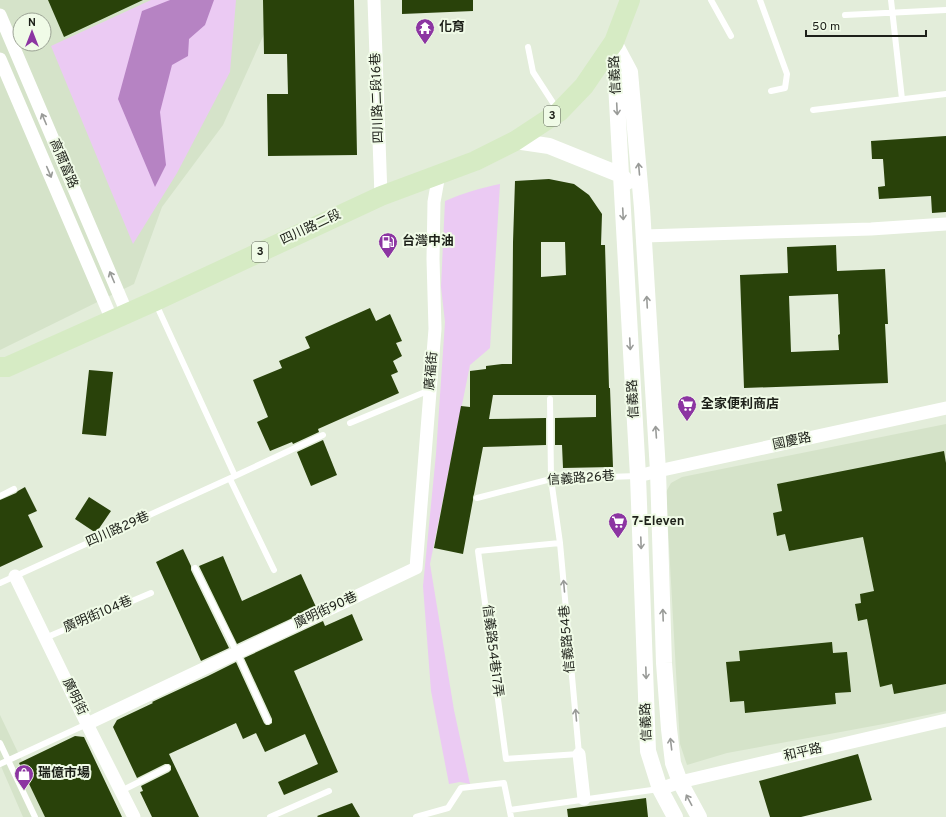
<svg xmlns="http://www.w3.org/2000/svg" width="946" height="817" font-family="Overpass,'Noto Sans TC',sans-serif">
	<rect width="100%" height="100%" fill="#e3edda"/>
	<path fill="#d5e3c9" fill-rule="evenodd" d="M0 0H264L265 32 223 125 162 207 134 284 0 350ZM20 20H44V44H20Z
		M946 424V711L889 723 727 753 687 765 680 744 666 492 671 483 682 477Z
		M0 715 49 817H23L0 764Z"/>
	<path fill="#ebcaf3" d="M151 0H236L230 72 177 173 133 244 51 46Z
		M500 184 490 348 470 365 430 564 454 710 470 784 460 782 449 784 431 691 423 586 436 454 445 322 441 287 445 201C463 193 481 188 500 184Z"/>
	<path fill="#b683c3" d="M170 0H214L205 25 189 39 188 56 172 65 160 112 166 165 155 187 118 99 142 11Z"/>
	<path fill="#29420a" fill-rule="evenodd" d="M48 0H143L64 37Z
		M263 0H354L357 155 268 156 267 94H288L287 54H264Z
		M402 0H473V11L402 14Z
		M946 136V212L932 213 931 196 879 199 878 187 885 186 883 159H872L871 141Z
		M549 179 574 184 589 195 602 214 601 245H605L609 388H610L613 467 563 468 562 445H555V418L596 417V395H493L489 419 546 418V445L483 447 474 494 473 497V500L463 554 434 548 461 406 470 407V371L486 369V366L502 364H512L513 242 515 181ZM541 242H565L566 275 541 277Z
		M836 245 837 271 885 269 888 324H885L888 383 744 388 740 275 788 273 787 247ZM838 294 840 334 838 335 839 350 791 352 789 296Z
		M370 308 376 321 390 314 402 341 396 343 402 356 393 361 398 372 391 375 399 393 318 429 319 432 293 444 292 442 270 451 257 422 268 417 253 380 282 368 279 361 310 348 305 337Z
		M89 370 113 372 106 436 82 434Z
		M323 440 337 475 311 486 297 452Z
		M944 451 946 463V684L894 694 892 684 880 687 867 619 858 621 855 604 861 603 860 594 874 591 863 537 789 551 785 534 777 536 773 513 782 511 777 484Z
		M25 487 37 511 28 515 43 547 0 567V500L16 493 18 491Z
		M89 497 111 511 96 533 75 519Z
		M183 549 191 566V570L229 648 201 661 156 562Z
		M223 556 242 601 301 574 316 607 237 644 199 566Z
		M352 614 363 640 294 671 338 772 284 795 278 782 318 764 305 734 265 752 256 733 243 739 236 723 169 754 199 817H152L140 792 143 791 141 786 169 772 171 770V766L169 764H165L137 778 113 727 117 720 153 703 152 702 208 676 236 662 264 723 266 725H269L272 723V719L244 658 323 621 325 626Z
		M832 642 833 653 847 652 851 692 835 693 836 704 745 713 744 701 730 702 726 662 740 661 739 651Z
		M75 736 84 737 122 817H45L19 763Z
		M858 754 872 800 801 817H770L759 781Z
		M646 798 648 817H568L567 809Z
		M352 803 360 817H318L317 816Z"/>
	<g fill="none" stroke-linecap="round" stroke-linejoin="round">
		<path stroke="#fff" stroke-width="6" d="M711 0 731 36
			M760 0 787 74 785 88 771 91
			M891 0 902 99
			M845 15 946 10
			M528 47 533 72 557 109
			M813 110 946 94
			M156 304 235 476
			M550 399 551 479 560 543 579 754 506 759 478 551 560 543
			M350 423 430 390
			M230 479 274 570
			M0 496 14 489
			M477 498 551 479 637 476
			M195 568 237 653 268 721
			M0 583 235 476 323 435
			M45 638 151 593
			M0 743 35 817
			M0 764 87 724
			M121 791 167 768
			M510 810 659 789
			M270 817 329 791
			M416 817 448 808 461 788 504 783 511 817"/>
		<path stroke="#fff" stroke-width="13" d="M374 0 381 196
			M0 15 127 313
			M0 59 112 320
			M644 236 871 229 946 224
			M638 476 658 471 946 408
			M15 576 87 724 134 817
			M87 724 416 568 435 329 433 259 434 202 439 174
			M579 754 584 799
			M660 789 680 782 946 720"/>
		<path stroke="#fff" stroke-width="16" d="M614 42 630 72 642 208 658 471 664 663 669 729 673 763 680 782 699 817
			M614 46 621 175 638 476 648 751 660 789 675 817
			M515 141 549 146 621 175 627 182"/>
		<path stroke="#d6ebc4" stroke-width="20" d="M0 367H7L155 301 381 196 475 161 515 141 559 112 584 86 614 42 630 0"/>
	</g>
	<defs><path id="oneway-shaft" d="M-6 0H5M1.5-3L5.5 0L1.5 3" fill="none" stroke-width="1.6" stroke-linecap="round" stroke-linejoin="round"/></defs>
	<g stroke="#999b98">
		<use href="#oneway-shaft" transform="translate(617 109) rotate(87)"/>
		<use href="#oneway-shaft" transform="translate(44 119) rotate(-113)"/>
		<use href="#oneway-shaft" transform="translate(639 169) rotate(-95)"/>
		<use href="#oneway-shaft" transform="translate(49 172) rotate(67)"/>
		<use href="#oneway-shaft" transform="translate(623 214) rotate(87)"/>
		<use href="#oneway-shaft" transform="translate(112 277) rotate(-113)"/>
		<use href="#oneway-shaft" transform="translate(647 302) rotate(-93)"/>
		<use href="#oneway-shaft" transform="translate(630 344) rotate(87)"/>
		<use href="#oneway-shaft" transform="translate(656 432) rotate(-94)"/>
		<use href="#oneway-shaft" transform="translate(641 543) rotate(88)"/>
		<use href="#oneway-shaft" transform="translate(564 586) rotate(-95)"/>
		<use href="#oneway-shaft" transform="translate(663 615) rotate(-92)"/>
		<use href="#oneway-shaft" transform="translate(646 673) rotate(88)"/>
		<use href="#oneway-shaft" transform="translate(576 715) rotate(-95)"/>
		<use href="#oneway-shaft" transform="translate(671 744) rotate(-97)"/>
		<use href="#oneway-shaft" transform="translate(689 800) rotate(-118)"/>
	</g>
	<defs>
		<symbol id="temple-pin" viewBox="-11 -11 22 30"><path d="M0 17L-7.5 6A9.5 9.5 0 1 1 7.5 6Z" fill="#8c35a2" stroke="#f0fbe7"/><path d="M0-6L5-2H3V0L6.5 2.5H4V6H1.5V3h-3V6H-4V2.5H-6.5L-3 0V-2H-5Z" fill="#fff"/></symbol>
		<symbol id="fuel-pin" viewBox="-11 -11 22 30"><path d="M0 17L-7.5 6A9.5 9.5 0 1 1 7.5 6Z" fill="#8c35a2" stroke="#f0fbe7"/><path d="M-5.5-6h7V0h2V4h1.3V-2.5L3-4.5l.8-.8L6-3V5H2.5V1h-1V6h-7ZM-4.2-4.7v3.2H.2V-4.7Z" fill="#fff"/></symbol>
		<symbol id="supermarket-pin" viewBox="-11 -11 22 30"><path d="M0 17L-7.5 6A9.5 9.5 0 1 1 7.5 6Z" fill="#8c35a2" stroke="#f0fbe7"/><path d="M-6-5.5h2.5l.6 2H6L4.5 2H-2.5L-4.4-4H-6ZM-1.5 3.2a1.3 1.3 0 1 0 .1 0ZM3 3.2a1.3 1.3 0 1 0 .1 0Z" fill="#fff"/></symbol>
		<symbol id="shop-pin" viewBox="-11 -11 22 30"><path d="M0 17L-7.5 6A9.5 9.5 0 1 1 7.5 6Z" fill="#8c35a2" stroke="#f0fbe7"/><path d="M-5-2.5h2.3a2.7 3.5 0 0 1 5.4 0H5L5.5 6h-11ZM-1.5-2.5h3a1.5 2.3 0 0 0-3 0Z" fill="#fff"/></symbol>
	</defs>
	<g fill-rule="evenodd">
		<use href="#temple-pin" x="414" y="17" width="22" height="30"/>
		<use href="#fuel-pin" x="377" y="231" width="22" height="30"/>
		<use href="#supermarket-pin" x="676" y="394" width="22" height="30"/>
		<use href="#supermarket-pin" x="607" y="511" width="22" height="30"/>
		<use href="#shop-pin" x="13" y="763" width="22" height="30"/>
	</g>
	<g text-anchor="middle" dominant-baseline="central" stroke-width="4" stroke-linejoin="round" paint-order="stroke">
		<g fill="#f0fbe7" stroke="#5c6257" stroke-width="1">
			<rect x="544" y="106" width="16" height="20" rx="3"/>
			<rect x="252" y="242" width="16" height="20" rx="3"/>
		</g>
		<g font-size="12" font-weight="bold" fill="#1d2019">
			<text x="552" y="116">3</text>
			<text x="260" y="252">3</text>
		</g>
		<g font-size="13" font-weight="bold" fill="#1d2019" stroke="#f0fbe7" text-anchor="start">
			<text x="439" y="28">化育</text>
			<text x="402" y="242">台灣中油</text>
			<text x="701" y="405">全家便利商店</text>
			<text x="632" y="522">7-Eleven</text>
			<text x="38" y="774">瑞億市場</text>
		</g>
		<g font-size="13" fill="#1d2019" stroke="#f0fbe7">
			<text transform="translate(616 75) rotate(-93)">信義路</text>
			<text transform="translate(378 98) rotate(-92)">四川路二段16巷</text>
			<text transform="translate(63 164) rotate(67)">高爾富路</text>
			<text transform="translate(311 228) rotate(-25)">四川路二段</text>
			<text transform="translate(432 371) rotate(-85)">廣福街</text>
			<text transform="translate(634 399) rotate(-93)">信義路</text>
			<text transform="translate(792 442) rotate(-12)">國慶路</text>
			<text transform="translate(581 479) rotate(-4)">信義路26巷</text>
			<text transform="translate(118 530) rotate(-24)">四川路29巷</text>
			<text transform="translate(326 611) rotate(-25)">廣明街90巷</text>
			<text transform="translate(98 615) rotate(-23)">廣明街104巷</text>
			<text transform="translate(568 639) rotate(-95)">信義路54巷</text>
			<text transform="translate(492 651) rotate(83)">信義路54巷17弄</text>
			<text transform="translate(74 697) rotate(64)">廣明街</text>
			<text transform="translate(647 722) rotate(-92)">信義路</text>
			<text transform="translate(803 753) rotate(-13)">和平路</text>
		</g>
	</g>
	<g transform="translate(32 32)"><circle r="19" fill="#f0fbe7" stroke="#9ca395"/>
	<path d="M0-3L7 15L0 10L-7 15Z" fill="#8c35a2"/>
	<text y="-6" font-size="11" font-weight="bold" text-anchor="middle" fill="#1d2019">N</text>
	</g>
	<path d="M806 30v6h120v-6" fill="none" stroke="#1d2019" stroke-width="2"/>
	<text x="812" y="30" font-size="12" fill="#1d2019" stroke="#f0fbe7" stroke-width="3" paint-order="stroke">50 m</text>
</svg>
